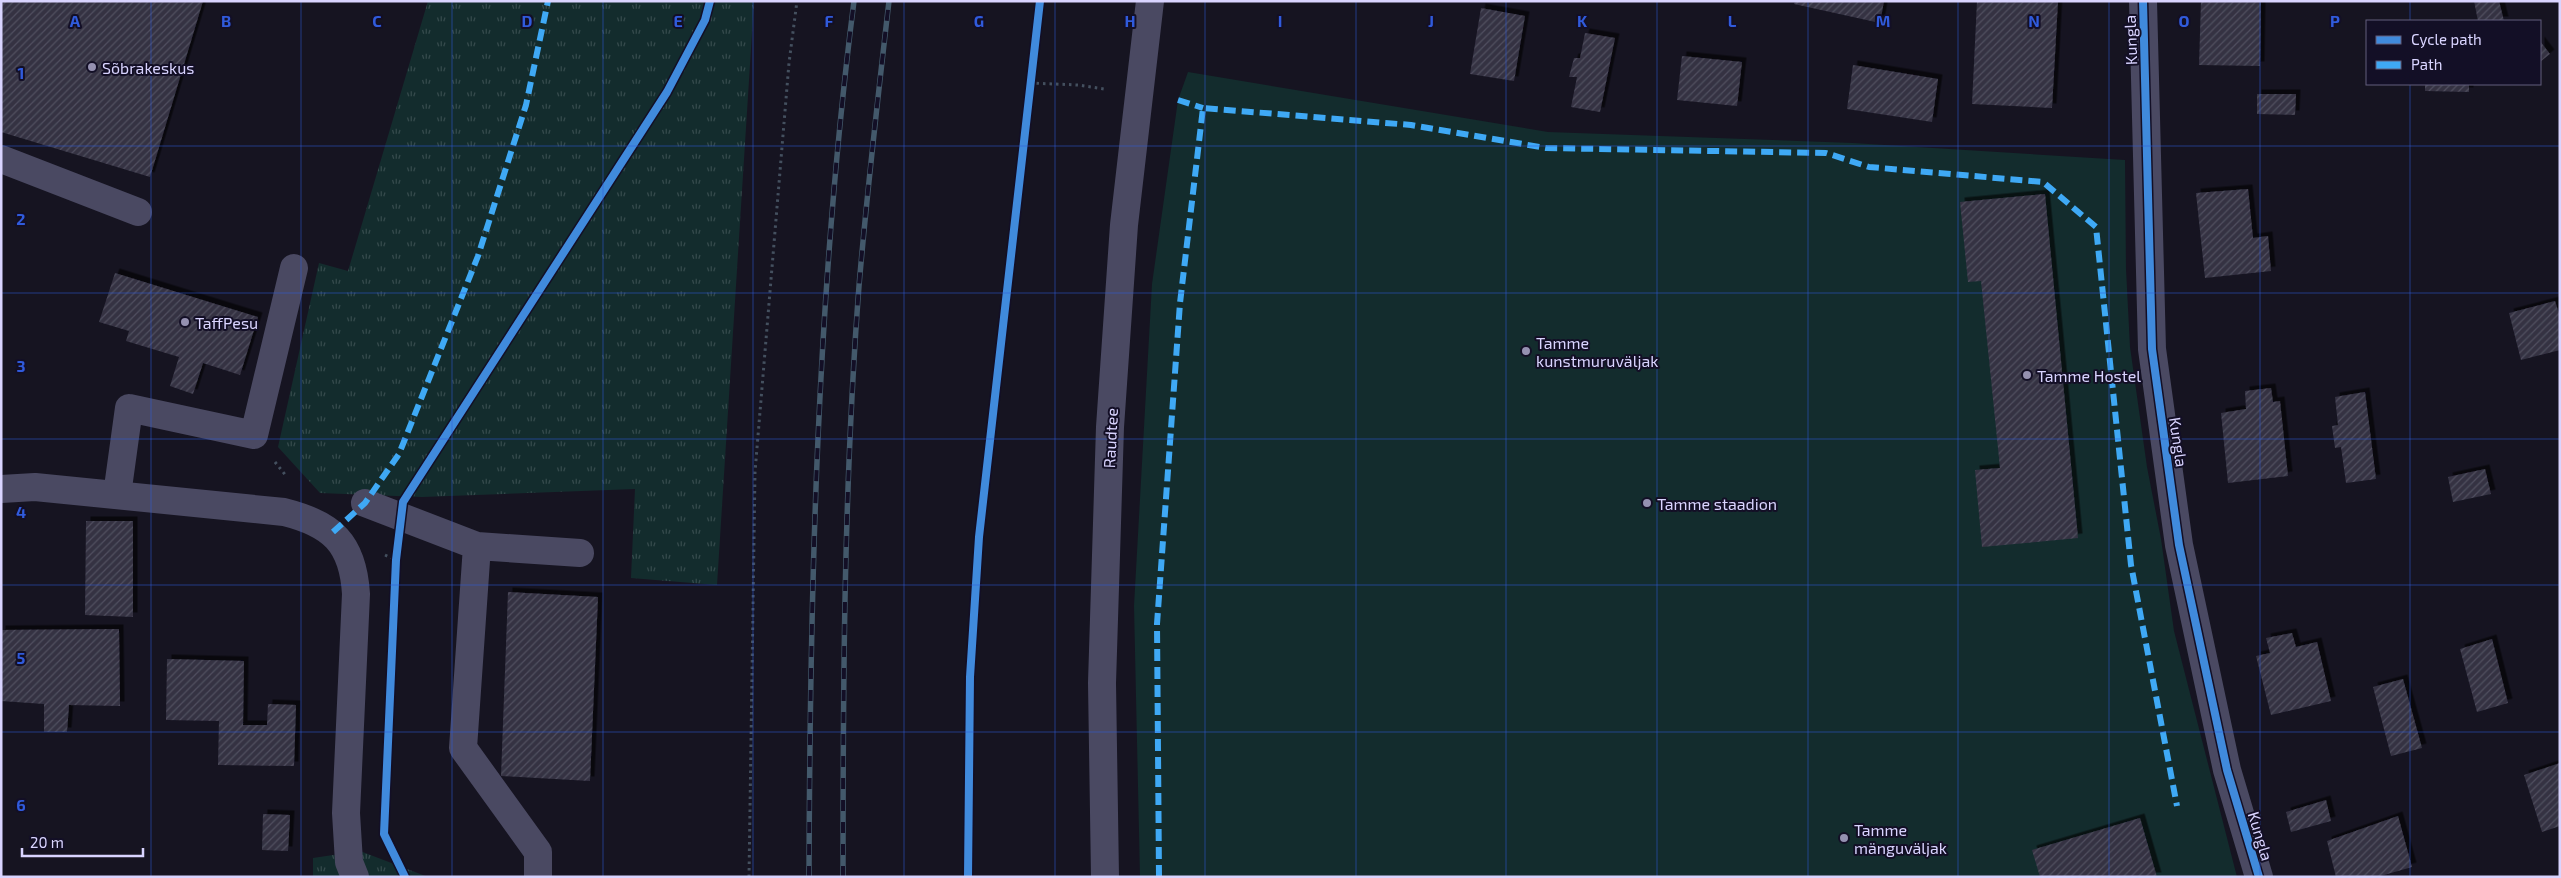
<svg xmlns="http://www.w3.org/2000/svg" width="2561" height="878" font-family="'Exo 2',sans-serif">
	<defs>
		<pattern id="grass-tufts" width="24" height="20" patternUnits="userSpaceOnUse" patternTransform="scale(1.25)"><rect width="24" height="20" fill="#132c2d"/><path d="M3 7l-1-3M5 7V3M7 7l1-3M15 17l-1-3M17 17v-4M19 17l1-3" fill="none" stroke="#354a4c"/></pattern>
		<pattern id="building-hatch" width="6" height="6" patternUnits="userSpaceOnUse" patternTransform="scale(1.25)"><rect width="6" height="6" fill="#343243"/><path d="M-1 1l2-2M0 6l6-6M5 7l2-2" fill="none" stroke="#514f5f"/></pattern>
		<filter id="shadow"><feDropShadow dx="4.5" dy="-4.5" stdDeviation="0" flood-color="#0009"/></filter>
	</defs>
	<rect width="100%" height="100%" fill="#161421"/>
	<path fill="url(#grass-tufts)" d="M428 1H754L717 585 631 578 635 489 422 497 320 493 278 447 319 263 348 271Z
		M360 851 428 877H313V858Z"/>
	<path fill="#132c2d" d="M1188 72 1548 132 1853 143 2125 160 2126 269 2130 347 2147 467 2161 539 2174 631 2237 877H1140L1134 606 1152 284 1178 100Z"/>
	<path fill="url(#building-hatch)" filter="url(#shadow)" d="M1 1H203L150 177 1 132Z
		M1795 1H1884L1880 23 1794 4Z
		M1977 1H2058L2052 108 1972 104Z
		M2201 1H2261L2260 66 2199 65Z
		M2474 1H2499L2504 21H2478Z
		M1481 8 1525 16 1514 81 1470 74Z
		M1585 33 1615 38 1600 112 1571 107 1577 77H1569L1574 58H1580Z
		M2540 41 2550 54 2540 62Z
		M1682 56 1742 62 1737 106 1677 100Z
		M1853 65 1938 79 1932 122 1847 109Z
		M2425 84H2469V92L2425 91Z
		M2257 94H2296L2295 115 2257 114Z
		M2248 189 2253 238 2268 236 2271 271 2205 278 2196 193Z
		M2045 194 2078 538 1982 547 1975 470 2000 468 1981 281 1968 282 1960 202Z
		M115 273 258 317 240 375 203 363 193 394 170 386 179 357 126 341 129 331 99 322Z
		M2555 301 2560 317V350L2521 360 2509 313Z
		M2271 388 2273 402 2280 401 2288 476 2228 483 2221 413 2246 409 2245 391Z
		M2365 392 2376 479 2346 483 2341 447 2335 448 2332 426 2338 425 2335 397Z
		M2485 469 2491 494 2453 502 2448 477Z
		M86 521H133V617L85 615Z
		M508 592 598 597 590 781 501 776Z
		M119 629 120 706 69 705 67 732H44V704L1 701V630Z
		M2292 633 2296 647 2317 642 2331 701 2271 715 2256 656 2270 653 2266 638Z
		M2492 639 2508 703 2477 712 2460 649Z
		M167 659 244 661 243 725H267L268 704 296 705 294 766 218 765 219 721 166 720Z
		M2403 679 2422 748 2391 756 2373 687Z
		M2560 763V826L2542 832 2524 775Z
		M2326 800 2331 821 2291 832 2286 812Z
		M263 814 290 815 288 851 262 850Z
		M2398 816 2412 867 2377 877H2336L2327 841Z
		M2140 818 2157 877H2040L2032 850Z"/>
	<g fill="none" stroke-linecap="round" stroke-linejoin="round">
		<path stroke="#44505f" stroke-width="3" stroke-dasharray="2.5 4" stroke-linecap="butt" d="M1030 83 1078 85 1104 89
			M275 462 287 477
			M385 555 396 560
			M749 877 755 472 789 63 797 1"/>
		<path stroke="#4a4962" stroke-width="28" d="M2143 1 2152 349 2179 545 2227 770 2259 877
			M1 159 138 212
			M1 489 35 487 284 512C332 524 353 543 356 594L346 813 349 862 355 877
			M117 495 129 408 254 435 294 268
			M365 503 477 546 463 748 538 852V877
			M477 546 580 553
			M1105 877 1102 683 1110 427 1124 225 1150 1"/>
		<defs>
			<path id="rail" d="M809 877C810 585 817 291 854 1
				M843 877C843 680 844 483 859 286 867 191 878 96 889 1"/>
		</defs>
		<use href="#rail" stroke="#43596b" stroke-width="5.5"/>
		<use href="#rail" stroke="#130f26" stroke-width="4" stroke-dasharray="11" stroke-linecap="butt"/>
		<path stroke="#3fa9f5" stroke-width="6" stroke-dasharray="12 6" stroke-linecap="butt" d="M1178 100 1203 108
			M333 532 365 503 399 454 478 256 526 105 548 1
			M1159 877 1157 624 1180 303 1203 108 1411 125 1546 148 1826 153 1869 167 2043 182 2096 227 2131 565 2177 806"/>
		<defs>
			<path id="cycleway" d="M2143 1 2152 349 2179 545 2227 770 2259 877
				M405 877 384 834 396 560 403 502 667 92 705 20 710 1
				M968 877 970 677 979 537 1040 1"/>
		</defs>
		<use href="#cycleway" stroke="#130f26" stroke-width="11"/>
		<use href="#cycleway" stroke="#408adc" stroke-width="8"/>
	</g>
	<path fill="none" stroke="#305bdc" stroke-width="1" stroke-opacity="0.55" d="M151 1V877M301 1V877M452 1V877M603 1V877M753 1V877M904 1V877M1055 1V877M1205 1V877M1356 1V877M1506 1V877M1657 1V877M1808 1V877M1958 1V877M2109 1V877M2260 1V877M2410 1V21M2410 84V877M1 146H2560M1 293H2560M1 439H2560M1 585H2560M1 732H2560"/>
	<g fill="#9591b1" stroke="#130f26" stroke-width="2">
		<circle cx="92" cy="67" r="5"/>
		<circle cx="185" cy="322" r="5"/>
		<circle cx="1526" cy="351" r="5"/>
		<circle cx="2027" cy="375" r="5"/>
		<circle cx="1647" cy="503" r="5"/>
		<circle cx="1844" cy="838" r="5"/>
	</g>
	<g text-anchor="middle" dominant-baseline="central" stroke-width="4" stroke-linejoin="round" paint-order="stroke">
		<g font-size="16" fill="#d9d4ff" stroke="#130f26">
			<text transform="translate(2130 40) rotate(-92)">Kungla</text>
			<text transform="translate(1110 438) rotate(-87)">Raudtee</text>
			<text transform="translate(2179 442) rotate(82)">Kungla</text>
			<text transform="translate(2261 836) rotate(73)">Kungla</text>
		</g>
		<g font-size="16" fill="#d9d4ff" stroke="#130f26" text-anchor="start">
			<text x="102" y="67">Sõbrakeskus</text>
			<text x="195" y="322">TaffPesu</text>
			<text x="1536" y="342">Tamme<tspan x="1536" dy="18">kunstmuruväljak</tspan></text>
			<text x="2037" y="375">Tamme Hostel</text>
			<text x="1657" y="503">Tamme staadion</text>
			<text x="1854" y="829">Tamme<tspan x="1854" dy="18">mänguväljak</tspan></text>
		</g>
	</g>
	<g font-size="16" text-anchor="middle" font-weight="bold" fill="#305bdc" stroke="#130f26" stroke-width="4" stroke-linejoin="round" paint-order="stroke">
		<text x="75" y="27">A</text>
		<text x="226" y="27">B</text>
		<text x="377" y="27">C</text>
		<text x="527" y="27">D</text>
		<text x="678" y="27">E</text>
		<text x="829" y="27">F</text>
		<text x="979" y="27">G</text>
		<text x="1130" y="27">H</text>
		<text x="1280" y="27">I</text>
		<text x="1431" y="27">J</text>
		<text x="1582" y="27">K</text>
		<text x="1732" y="27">L</text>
		<text x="1883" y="27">M</text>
		<text x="2034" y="27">N</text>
		<text x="2184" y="27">O</text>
		<text x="2335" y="27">P</text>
		<text x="21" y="79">1</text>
		<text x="21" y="225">2</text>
		<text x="21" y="372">3</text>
		<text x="21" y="518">4</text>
		<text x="21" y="664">5</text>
		<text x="21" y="811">6</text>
	</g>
	<rect width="2561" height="878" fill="none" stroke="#d9d4ff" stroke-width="5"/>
	<rect x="2366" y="20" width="175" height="65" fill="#130f26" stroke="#625e7d"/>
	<rect x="2376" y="36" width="25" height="8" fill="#408adc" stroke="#625e7d"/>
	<text x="2411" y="45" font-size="15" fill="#d9d4ff">Cycle path</text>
	<rect x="2376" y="61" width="25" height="8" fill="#3fa9f5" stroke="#625e7d"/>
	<text x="2411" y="70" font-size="15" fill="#d9d4ff">Path</text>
	<path d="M22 848v8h121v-8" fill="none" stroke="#d9d4ff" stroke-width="2.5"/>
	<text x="30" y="848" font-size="15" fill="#d9d4ff" stroke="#130f26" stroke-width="4" paint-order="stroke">20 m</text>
</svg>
